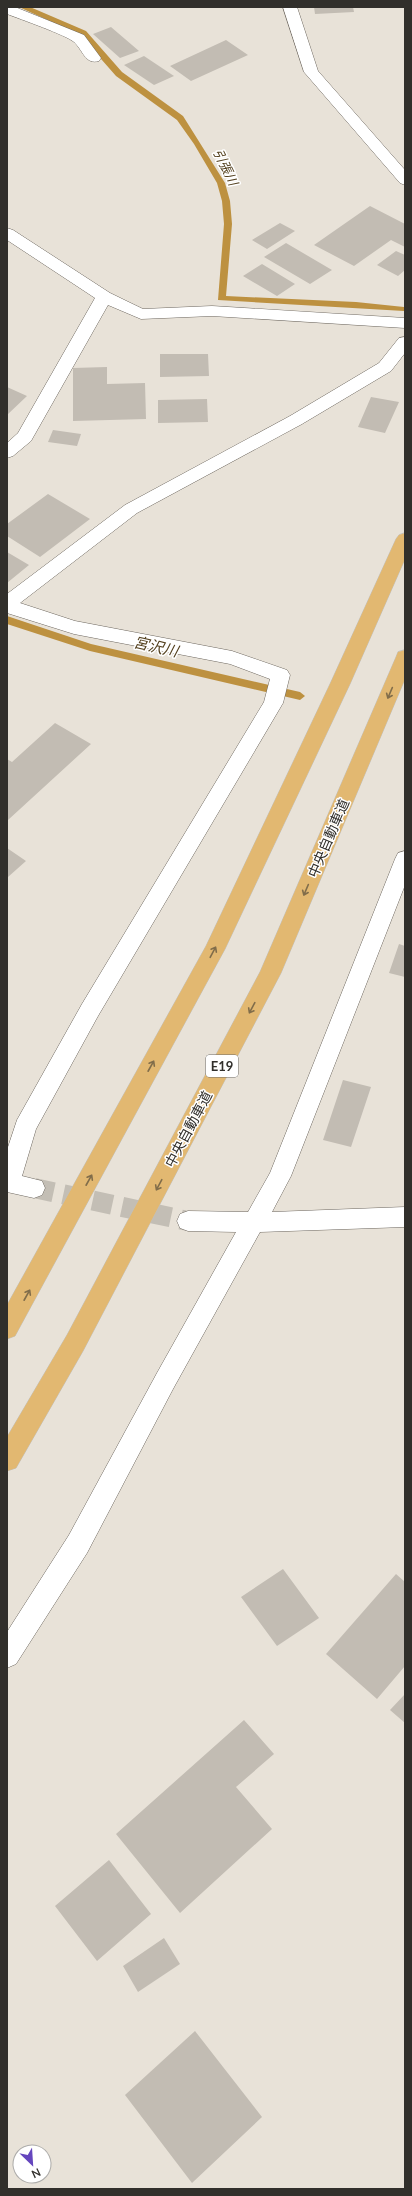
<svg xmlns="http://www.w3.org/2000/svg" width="412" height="2196" font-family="Lato,'Noto Sans JP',sans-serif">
	<rect width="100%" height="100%" fill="#e8e2d8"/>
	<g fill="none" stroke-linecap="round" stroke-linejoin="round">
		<path fill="#bd9140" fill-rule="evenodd" d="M19 7H30L86 31 122 72 183 116 225 183 230 201 232 224 226 296 356 302 404 307V311L218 300 224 224 222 201 217 183 194 144 177 120 116 76 80 35Z
			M7 616 91 644 300 692 305 696 300 700 90 651 7 624Z"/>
	</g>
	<path fill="#c2bcb3" d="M314 7H353L354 12 315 14Z
		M111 27 139 51 120 58 93 34Z
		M226 40 248 55 191 81 170 66Z
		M144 56 174 76 154 85 124 65Z
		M370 206 405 224V247L391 240 354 266 314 245Z
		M280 223 295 231 267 249 252 240Z
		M286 243 332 270 310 284 264 257Z
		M396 251 405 255V270L398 276 377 265Z
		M262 264 295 284 277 296 243 276Z
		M160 354H208L209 376 160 377Z
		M107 367V384L145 383 146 419 73 421V368Z
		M7 387 27 396 7 415Z
		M371 397 399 402 385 433 358 427Z
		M207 399 208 422 158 423V400Z
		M53 430 81 434 77 446 48 442Z
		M48 494 90 519 40 557 7 536V524Z
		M7 552 29 565 7 583Z
		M55 723 91 744 8 820 7 759 12 762Z
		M7 848 26 861 8 877 7 876Z
		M399 944 405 946V977L389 973Z
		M343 1080 371 1087 351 1147 323 1140Z
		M283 1569 319 1618 277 1646 241 1597Z
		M396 1574 405 1582V1666L377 1699 326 1654Z
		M405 1694V1723L390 1710Z
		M244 1720 274 1754 236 1787 272 1829 180 1913 116 1834Z
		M109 1860 151 1914 97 1961 55 1906Z
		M164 1938 180 1964 138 1992 123 1966Z
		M195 2031 262 2117 192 2183 125 2095Z"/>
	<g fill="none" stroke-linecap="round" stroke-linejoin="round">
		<path stroke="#c3beb5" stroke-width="20" stroke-dasharray="20 10" stroke-linecap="butt" d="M34 1188 188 1221"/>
		<defs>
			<path id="minor" d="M7 7H15L84 35 101 58 99 61C85 65 83 50 74 42 66 35 20 19 7 14Z
				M283 7H297L318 71 405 170V185L400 183 304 72Z
				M7 228 13 230 110 293 143 309 212 306 405 318V328L212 316 141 319 108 305 31 441 13 456 7 458V443L18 433 95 298 7 240Z
				M405 337V353L391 371 302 424 137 513 20 603 75 621 232 651 287 670 290 675 283 703 98 1016 36 1129 22 1176 42 1181 45 1188 42 1195 34 1198 7 1192V1150L17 1120 82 1004 264 702 270 679 230 664 74 634 7 613V594L125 505 290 416 379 363 399 338Z
				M405 851V885L291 1176 272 1212 405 1207V1227L260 1232 173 1389 87 1553 16 1664 7 1668V1632L69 1535 157 1373 236 1232 188 1231 180 1228 177 1221 180 1214 188 1211 248 1212 270 1173 395 859 398 853Z"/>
			<path id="highway" d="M405 533V559L350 684 225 949 15 1336 7 1339V1305L206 946 330 684 396 539 399 535Z
				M405 650V679L281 973 83 1351 16 1468 7 1471V1437L67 1335 260 972 396 657 398 652Z"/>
		</defs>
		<use href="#minor" stroke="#6d675f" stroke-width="1"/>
		<use href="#highway" stroke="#c1c1bf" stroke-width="1"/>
		<use href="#minor" fill="#fff" fill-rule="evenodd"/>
		<use href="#highway" fill="#e2b871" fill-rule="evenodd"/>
	</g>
	<defs><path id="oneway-shaft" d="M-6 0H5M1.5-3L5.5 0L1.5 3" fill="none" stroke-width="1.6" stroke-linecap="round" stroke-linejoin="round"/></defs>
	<g stroke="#816d4a">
		<use href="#oneway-shaft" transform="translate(390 693) rotate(113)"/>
		<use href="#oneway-shaft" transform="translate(306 890) rotate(113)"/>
		<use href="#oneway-shaft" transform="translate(213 952) rotate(-62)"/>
		<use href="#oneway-shaft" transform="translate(252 1008) rotate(118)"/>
		<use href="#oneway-shaft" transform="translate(151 1066) rotate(-61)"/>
		<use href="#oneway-shaft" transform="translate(89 1180) rotate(-61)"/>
		<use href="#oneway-shaft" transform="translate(159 1185) rotate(118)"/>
		<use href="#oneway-shaft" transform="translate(27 1295) rotate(-61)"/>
	</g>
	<g text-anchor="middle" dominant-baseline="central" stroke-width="3" stroke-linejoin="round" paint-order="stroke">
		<g font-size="13" font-style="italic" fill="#54411f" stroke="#fff">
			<text transform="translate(226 167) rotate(64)">引張川</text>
		</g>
		<rect fill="#fff" stroke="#6f6d6b" stroke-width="1" x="206" y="1055" width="32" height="22" rx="3"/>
		<g font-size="13" font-weight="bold" fill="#312f2b">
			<text x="222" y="1066">E19</text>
		</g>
		<g font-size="14" fill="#312f2b" stroke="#fff">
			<text transform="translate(328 838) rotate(-67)">中央自動車道</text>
			<text transform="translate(188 1129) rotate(-62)">中央自動車道</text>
		</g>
		<g font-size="15" font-style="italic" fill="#54411f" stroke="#fff">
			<text transform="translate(156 646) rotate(13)">宮沢川</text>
		</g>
	</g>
	<rect width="412" height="2196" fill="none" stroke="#312f2b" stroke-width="16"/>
	<g transform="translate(32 2164) rotate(155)"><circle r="19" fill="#ffffff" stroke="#adacaa"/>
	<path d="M0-3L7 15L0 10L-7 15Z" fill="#6546be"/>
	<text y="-6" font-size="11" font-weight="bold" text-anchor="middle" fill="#312f2b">N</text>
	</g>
</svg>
